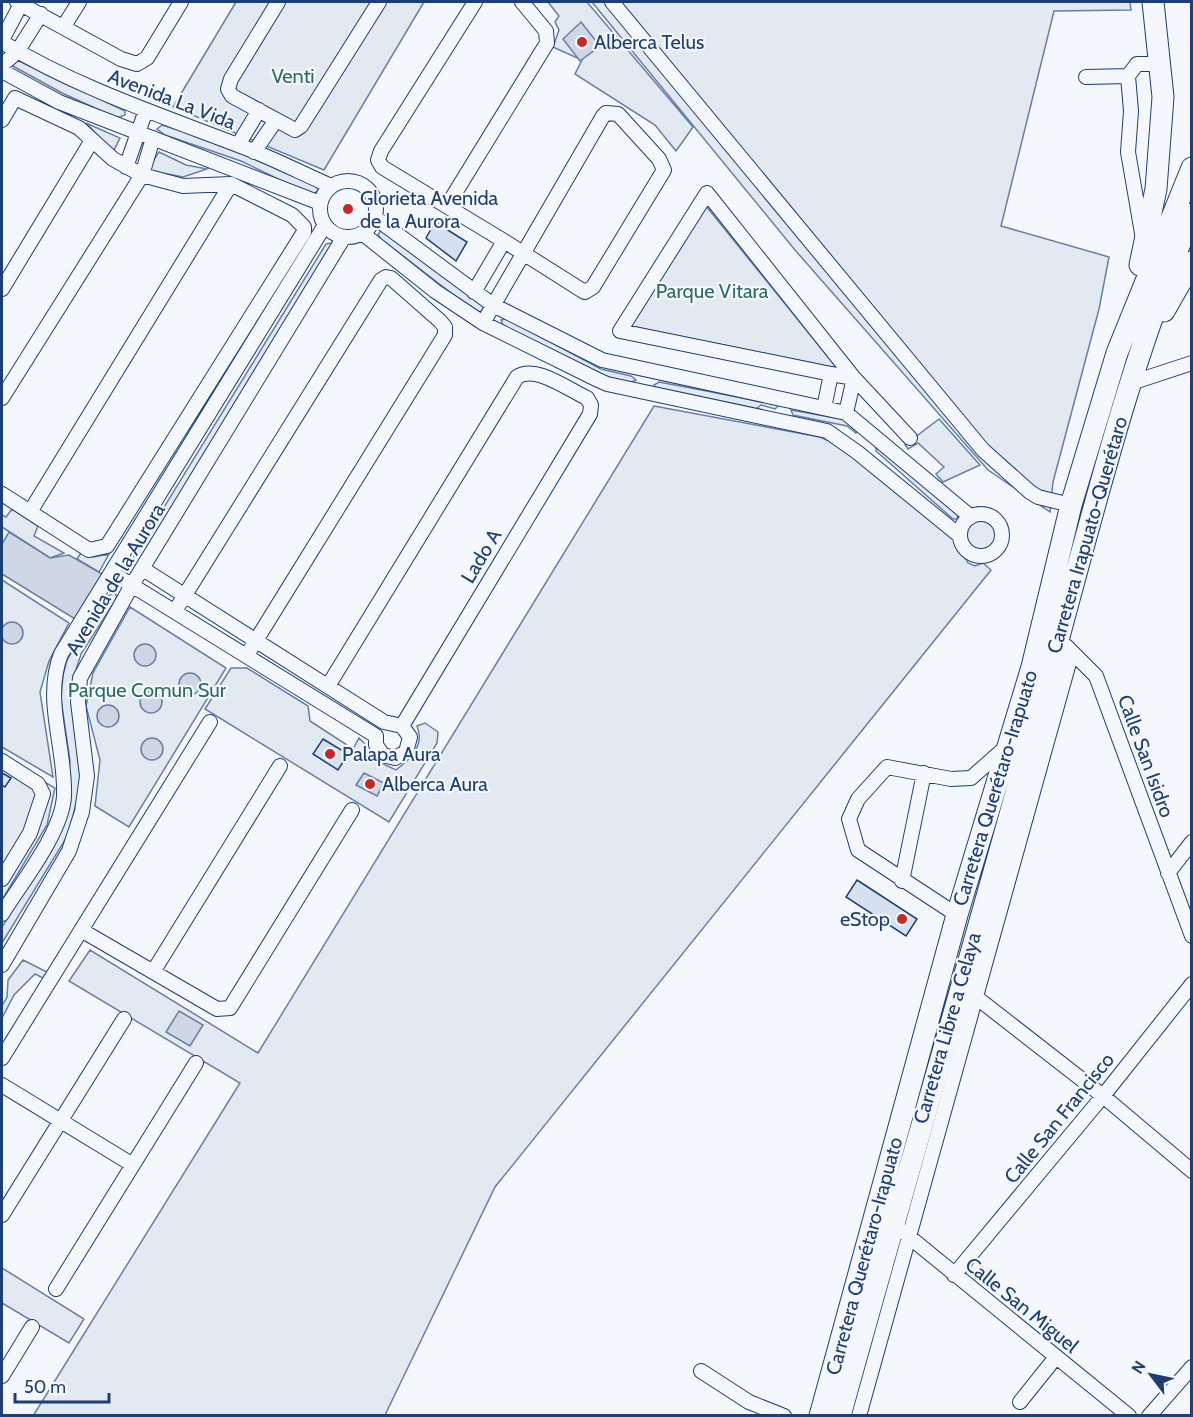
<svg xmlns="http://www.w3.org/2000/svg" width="1193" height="1417" font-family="Cabin,sans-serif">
	<rect width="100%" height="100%" fill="#f4f7fb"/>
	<path fill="#e3e9f0" stroke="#687fa3" stroke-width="1.5" d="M236 2H424L324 170 173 107Z
		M548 2H587L693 127 676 151 655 125 575 74 582 60 553 47 559 30 555 22 559 16Z
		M592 2H1130L1131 10 1054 11 1001 226 1109 257 1099 309 1053 482 1050 512 988 470 795 250Z
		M17 60 125 111V115L117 118 62 93 11 65Z
		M86 123 120 138 113 152Z
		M162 125 235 148 316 185 318 190 314 194H309L241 161 165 135 157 129Z
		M159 152 186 165 207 169 183 177 147 170Z
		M706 206 837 368 630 326Z
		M381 230 484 305 482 311 477 313 381 239 378 235Z
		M331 243 332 246 134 572H131L128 567 137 551 326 244Z
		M507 319 601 369 631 376 636 380 628 384C584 370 543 348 503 325L501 320Z
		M659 382 775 404 778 406 775 409 761 405 756 409 657 389 654 385Z
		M654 406 820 437 840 446 956 541 968 563 975 566 983 563 991 570 495 1187 385 1415 33 1416 240 1083 69 981 90 950 258 1053Z
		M791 410 847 420 858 428 856 433 847 426 793 415Z
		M939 419 980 465 943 482 936 474 944 467 918 443 908 449 905 445Z
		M876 446 958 514 957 519H953L876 451Z
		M12 509 38 526 34 536 64 553 50 558 2 527V515L6 517Z
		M965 536a16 16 0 1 1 32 0a16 16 0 1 1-32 0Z
		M81 553 93 557 109 554 99 572 77 559Z
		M2 580 69 623 49 661 40 692 53 777 2 747Z
		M114 593 117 596 115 601 81 654 70 688 81 784 68 835 2 943V927L52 847 65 820 70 761 61 699 63 675 67 660 104 598Z
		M130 607 226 668 129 827 95 806 100 760 86 706 93 673Z
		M231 668H247L308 706 310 721 353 749 359 738 366 745 368 757 396 770C410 759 425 746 417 726L425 723 438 732 437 743 389 822 205 709Z
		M2 757 55 788 47 825 2 900Z
		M23 960 47 972 43 978 35 974 14 995 2 1018V1006L7 997 8 980Z
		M2 1268 84 1319 69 1343 2 1303Z"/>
	<path fill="#cfd7e4" stroke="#687fa3" stroke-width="1.5" d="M581 22 600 46 580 61 563 39Z
		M9 532 50 558 69 555 102 574 75 619 2 574V544Z
		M1 633a11 11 0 1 1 22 0a11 11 0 1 1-22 0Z
		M134 655a11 11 0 1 1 22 0a11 11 0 1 1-22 0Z
		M179 684a11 11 0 1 1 22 0a11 11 0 1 1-22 0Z
		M140 702a11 11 0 1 1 22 0a11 11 0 1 1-22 0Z
		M97 716a11 11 0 1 1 22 0a11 11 0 1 1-22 0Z
		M141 749a11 11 0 1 1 22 0a11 11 0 1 1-22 0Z
		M364 773 384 783 377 796 356 785Z
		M179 1011 203 1025 190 1046 166 1032Z"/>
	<path fill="#d5e0f0" stroke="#1d3f73" stroke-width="1.5" d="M435 222 467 242 456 261 426 238Z
		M323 739 348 754 338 770 313 754Z
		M2 773 11 778 5 787 2 785Z
		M857 880 917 919 906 936 846 897Z"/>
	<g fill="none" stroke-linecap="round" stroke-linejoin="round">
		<defs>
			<path id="minor" d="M17 2 121 59 137 64 147 58 181 2
				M278 2 231 79 228 89 232 96 295 130 301 126 379 2
				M475 2 381 151 378 160 382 167 504 241 583 291 585 292 593 287 664 170 659 159 618 114 606 113 603 116C563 185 523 254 483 323
				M612 2 983 450 1030 492 1038 497 1071 505
				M64 26 79 2
				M2 40 21 4
				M2 42C79 89 166 117 251 150 278 161 304 174 331 186
				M2 65 17 52 41 14
				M2 71 59 102 320 203
				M1086 77 1128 76
				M2 120 15 98 79 128 113 159 142 175 183 186 231 184 292 215 304 227V232L107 546 89 550 30 512
				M238 145 259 110
				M254 152 276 120
				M126 167 146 110
				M320 209a28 28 0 1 1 56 0a28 28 0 1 1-56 0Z
				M447 206 547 43 546 31 522 2
				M374 217 493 305 602 360 846 413 971 517
				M362 233 435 291 483 323 596 379 607 384 827 431 857 452 960 536
				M1143 239 1128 152 1131 111 1128 76 1137 64H1159
				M2 289 91 142
				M474 292 504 241
				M831 374 620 331 707 193 854 378 910 438
				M1131 383 1192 363
				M2 398 142 175 153 138
				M824 408 831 374 854 378 846 413
				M2 494 30 512 231 184
				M960 535a21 21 0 1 1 42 0a21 21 0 1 1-42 0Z
				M112 573 376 736V745L383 755 395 758 406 752 410 737 402 726 384 722 143 569
				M175 611 381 280 386 277 391 278 440 321 445 327V335L247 655
				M1066 646 1096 676 1192 936
				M328 686 517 377C535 364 569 390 587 398L591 405 590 414 402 726
				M2 761 38 784 43 794 30 833 2 879
				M1168 873 1192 842
				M902 881 924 773
				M2 914C21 883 62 833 64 796 66 748 43 700 61 654L325 225
				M957 915 858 850 849 819 858 799 887 767 951 779 971 778 1005 748
				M81 930 217 1009 230 1008 352 810
				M2 965 69 851 82 812 87 776 78 702 80 678 132 585 344 237
				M153 972 280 766
				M972 994 1103 1096 1192 1171
				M2 1058 210 722
				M2 1085 133 1165
				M2 1215 124 1019
				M902 1231 1129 1416
				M954 1275 1103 1096 1192 984
				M56 1289 196 1063
				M701 1371 749 1402 784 1416
				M2 1376 32 1327
				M1020 1402 1056 1357
				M859 1416 1072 652
				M1149 1416 1192 1367"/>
			<path id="highway" d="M1140 265 1156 189 1163 97 1153 2
				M1164 311 1192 262
				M820 1416 957 915 1032 667 1071 505 1117 353 1192 168
				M840 1416C907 1173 979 931 1045 688 1089 529 1127 367 1192 214"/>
		</defs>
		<use href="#minor" stroke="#1d3f73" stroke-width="16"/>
		<use href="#highway" stroke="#1d3f73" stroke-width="23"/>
		<use href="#minor" stroke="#f4f7fb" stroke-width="14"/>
		<use href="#highway" stroke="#f4f7fb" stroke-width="21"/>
	</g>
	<g fill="#c62828" stroke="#f4f7fb" stroke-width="2">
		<circle cx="582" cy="42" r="6"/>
		<circle cx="348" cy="209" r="6"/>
		<circle cx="330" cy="754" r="6"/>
		<circle cx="370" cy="784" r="6"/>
		<circle cx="902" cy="919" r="6"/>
	</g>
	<g text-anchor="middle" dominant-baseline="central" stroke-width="4.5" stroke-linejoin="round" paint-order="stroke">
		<g font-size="20" fill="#1d3f73" stroke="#f4f7fb" text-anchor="start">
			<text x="594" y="42">Alberca Telus</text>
			<text x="360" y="198">Glorieta Avenida<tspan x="360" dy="23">de la Aurora</tspan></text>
			<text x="342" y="754">Palapa Aura</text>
			<text x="382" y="784">Alberca Aura</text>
			<text x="890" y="919" text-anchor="end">eStop</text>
		</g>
		<g font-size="20" fill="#2c6c60" stroke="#f4f7fb">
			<text x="293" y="76">Venti</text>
			<text x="712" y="291">Parque Vitara</text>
			<text x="147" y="690">Parque Comun Sur</text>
		</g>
		<g font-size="20" fill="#1d3f73" stroke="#f4f7fb">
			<text transform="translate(172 99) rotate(21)">Avenida La Vida</text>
			<text transform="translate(1087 535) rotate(-74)">Carretera Irapuato-Querétaro</text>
			<text transform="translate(481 556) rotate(-59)">Lado A</text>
			<text transform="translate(115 579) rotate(-59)">Avenida de la Aurora</text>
			<text transform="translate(1146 756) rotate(70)">Calle San Isidro</text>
			<text transform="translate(995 788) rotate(-73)">Carretera Querétaro-Irapuato</text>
			<text transform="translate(947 1028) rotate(-74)">Carretera Libre a Celaya</text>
			<text transform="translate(1059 1118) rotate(-51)">Calle San Francisco</text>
			<text transform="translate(864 1256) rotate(-75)">Carretera Querétaro-Irapuato</text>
			<text transform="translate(1022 1305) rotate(39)">Calle San Miguel</text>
		</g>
	</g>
	<rect width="1193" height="1417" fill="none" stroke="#1d3f73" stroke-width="6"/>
	<g transform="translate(1151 1375) rotate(302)" stroke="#f4f7fb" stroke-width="4.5" paint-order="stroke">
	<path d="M0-4.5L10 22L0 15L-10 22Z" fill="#1d3f73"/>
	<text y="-9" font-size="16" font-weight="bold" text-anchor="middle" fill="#1d3f73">N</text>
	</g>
	<path d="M15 1393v9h94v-9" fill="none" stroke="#1d3f73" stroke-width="3"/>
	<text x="24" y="1393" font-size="18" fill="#1d3f73" stroke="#f4f7fb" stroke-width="4.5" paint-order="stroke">50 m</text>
</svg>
